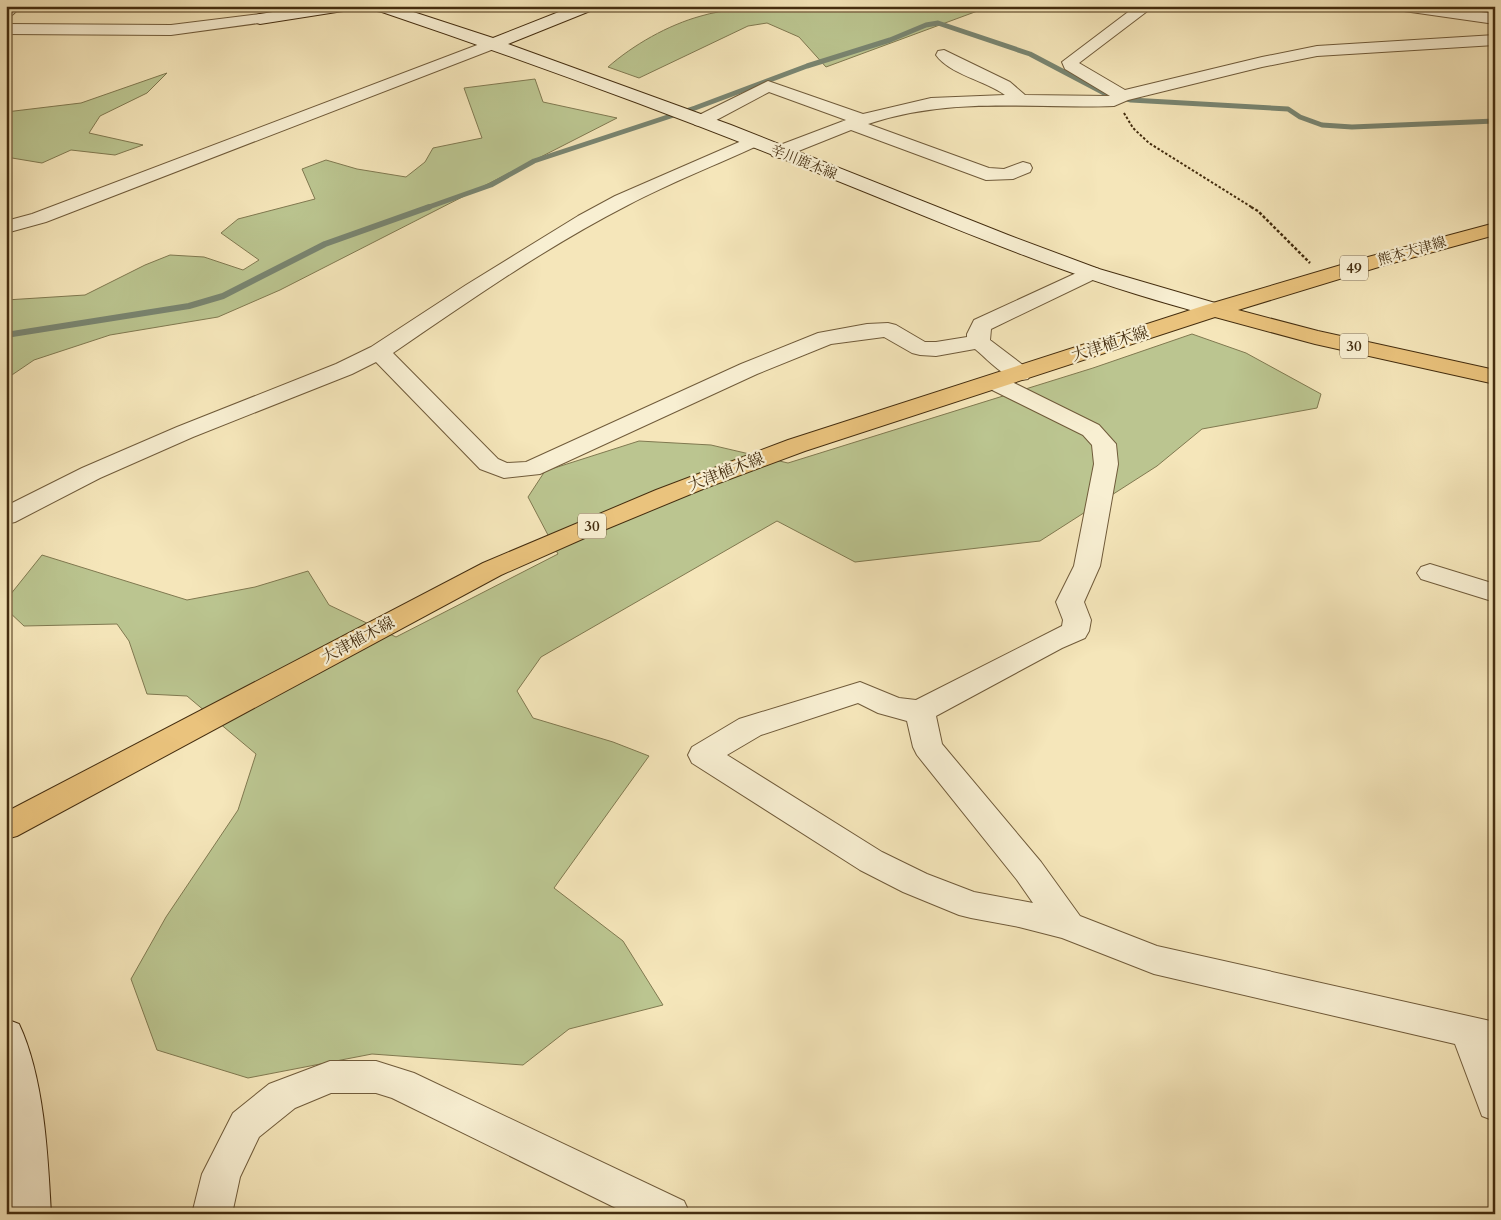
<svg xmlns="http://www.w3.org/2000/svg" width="1501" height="1220" font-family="Cardo,'Noto Serif JP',serif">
	<rect width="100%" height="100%" fill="#f5e6ba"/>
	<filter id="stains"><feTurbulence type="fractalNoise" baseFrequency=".004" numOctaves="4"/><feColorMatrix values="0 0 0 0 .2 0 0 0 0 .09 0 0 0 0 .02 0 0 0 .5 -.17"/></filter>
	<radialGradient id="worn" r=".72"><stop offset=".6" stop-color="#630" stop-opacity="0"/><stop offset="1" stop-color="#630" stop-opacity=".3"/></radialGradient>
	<path fill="#bbc590" stroke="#807950" d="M774 6H991L826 67 799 37 767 23 748 26 639 78 608 67C633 45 668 25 701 16 724 9 750 9 774 6Z
		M167 73 147 93 100 116 89 133 143 145 115 155 71 150 42 163 6 157V112L81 103Z
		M535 79 543 102 617 118 280 290 218 317 110 335 34 360 6 379V300L85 295 145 265 170 255 204 257 243 270 259 260 221 233 238 219 315 199 302 169 326 160 357 169 406 177 425 162 433 148 482 138 464 88Z
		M1192 334 1246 353 1321 394 1317 408 1202 429 1157 466 1040 541 855 562 777 521 541 657 517 691 533 718 613 742 649 756 554 888 623 941 663 1005 569 1029 523 1065 372 1054 248 1078 157 1050 131 979 166 917 238 810 256 754 187 696 147 694 129 641 117 624 24 626 6 609V600L42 555 187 600 255 587 308 571 329 605 396 637 558 554 528 497 545 471 639 441 711 445 788 463 1093 368Z"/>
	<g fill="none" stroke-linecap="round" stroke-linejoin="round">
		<path stroke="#798571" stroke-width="5" d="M426 208 491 185 534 161 695 108 807 66 890 40 926 25 938 23 1030 54 1106 94 1131 100 1288 109 1300 117 1322 125 1352 127 1495 121"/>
		<path stroke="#798571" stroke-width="6" d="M6 335 189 306 223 296 325 244 429 207"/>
		<defs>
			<path id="street" d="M6 6H22L12 15 6 17Z
				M1136 6H1154L1079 63 1125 90 1262 57 1317 46 1495 35V45L1317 56 1262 67 1128 100 1114 106C1027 109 953 96 868 124L989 168 1004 169 1023 162 1030 164 1032 168 1030 172 1013 179 986 180 851 130 786 156 779 158 772 156 770 152 772 148 846 120 769 92 707 125 701 126 695 125 692 121 695 117 768 81 863 114 931 98 1005 95C986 81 949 74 936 55L938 51 944 50 1010 82 1025 95 1110 96 1065 69 1062 62Z
				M1396 6H1439L1495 14V24L1404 11 1398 9Z
				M260 14 266 16 268 19 266 22 171 35 6 34V24L171 25Z
				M493 39 499 41 501 44 499 47 46 222 6 233V221L32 214Z
				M753 136 759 137 762 141 759 145C716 165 670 183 628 205 546 247 469 301 393 353L498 459 507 463 526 462 741 364 818 333 867 324 888 323 896 325 925 342H936L967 337V334L974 320 1085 269 1092 267 1099 269 1102 273 1099 277 991 329 990 340 1028 369 1031 374 1028 379C1008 384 990 361 975 349L936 356 920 355 912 353 884 337 831 344 757 374 540 474 504 478 480 469 376 362 352 374 193 437 100 478 15 522 6 524V506L82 468 177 427 336 364 371 347 466 285 578 216 615 196Z
				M994 375 1002 377 1099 425 1116 444 1118 464 1100 566 1084 602 1091 620 1089 631 1085 638 1062 648 936 716 942 744 1041 862 1080 916 1157 946 1495 1022V1121L1482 1116 1455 1044 1154 974 1062 938 1019 927 971 918 959 915 903 892 860 870 692 763 688 755 692 747 739 719 860 682 899 698 916 700 1062 626 1063 620 1056 602 1074 566 1094 464 1092 445 1083 435 986 387 982 382 986 377ZM858 703 878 713 907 721 913 747 917 755 1017 880 1033 903 974 892 927 874 882 852 727 755 761 735Z
				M1430 564 1495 584V602L1421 579 1417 573 1421 567Z
				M330 1061H376L414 1073 684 1201 690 1214H628L392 1098 376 1093H331L295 1108 259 1137 240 1177 232 1214H192L202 1174 233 1113 269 1084Z"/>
			<path id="secondary" d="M311 6H351L349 9 343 11 260 24 254 22 252 19 254 16 260 14Z
				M365 6H395L493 38 574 6H597L595 9 508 44 731 125 1008 235 1099 269 1222 305 1225 310 1222 315 1214 316C1076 282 944 223 813 171 671 114 527 61 382 12L367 9Z
				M6 1019 19 1024C44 1077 48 1155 51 1214H11L6 1129Z"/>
			<path id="primary" d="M1495 223V235L1382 266 1238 310 1318 331 1495 370V384L1315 344 1215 317 805 451 703 489 587 537 501 575 17 836 6 839V812L483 563 656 490 788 440 1206 305 1368 257Z"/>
		</defs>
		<use href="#street" stroke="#705b3a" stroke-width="2"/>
		<use href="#secondary" stroke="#442d0f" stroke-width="2"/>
		<use href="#primary" stroke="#442d0f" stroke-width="2"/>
		<path stroke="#442d0f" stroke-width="2" stroke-dasharray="2.5 2" stroke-linecap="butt" d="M1124 113 1133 128 1149 143 1253 208"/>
		<path stroke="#442d0f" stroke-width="2.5" stroke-dasharray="3 2" stroke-linecap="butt" d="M1251 207 1258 211 1310 263"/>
		<use href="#street" fill="#f8efd2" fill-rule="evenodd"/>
		<use href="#secondary" fill="#f8efd2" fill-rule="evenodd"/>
		<use href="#primary" fill="#eac37d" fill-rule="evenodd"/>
	</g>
	<g text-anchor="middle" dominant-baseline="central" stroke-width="4.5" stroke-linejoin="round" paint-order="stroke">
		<g font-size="14" fill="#442d0f" stroke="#f8efd2">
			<text transform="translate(804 162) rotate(22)">辛川鹿本線</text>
			<text transform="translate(1412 251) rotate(-16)">熊本大津線</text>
		</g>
		<g fill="#f8efd2" stroke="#7a674a" stroke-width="1">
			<rect x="1340" y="255.5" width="28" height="25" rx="4"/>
			<rect x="1340" y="333.5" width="28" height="25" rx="4"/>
			<rect x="578" y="513.5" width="28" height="25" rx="4"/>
		</g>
		<g font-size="15" font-weight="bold" fill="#442d0f">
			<text x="1354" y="268">49</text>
			<text x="1354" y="346">30</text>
			<text x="592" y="526">30</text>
		</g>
		<g font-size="16" fill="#442d0f" stroke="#f8efd2">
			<text transform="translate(1110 344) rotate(-18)">大津植木線</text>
			<text transform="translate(726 472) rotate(-21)">大津植木線</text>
			<text transform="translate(358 640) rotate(-28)">大津植木線</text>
		</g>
	</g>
	<rect width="1501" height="1220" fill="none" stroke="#f5e6ba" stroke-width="25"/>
	<rect x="8" y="8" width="1486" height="1205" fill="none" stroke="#442d0f" stroke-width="2.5"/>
	<rect x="12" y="12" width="1476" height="1195" fill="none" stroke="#442d0f"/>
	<rect width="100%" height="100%" filter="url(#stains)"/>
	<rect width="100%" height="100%" fill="url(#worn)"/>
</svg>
